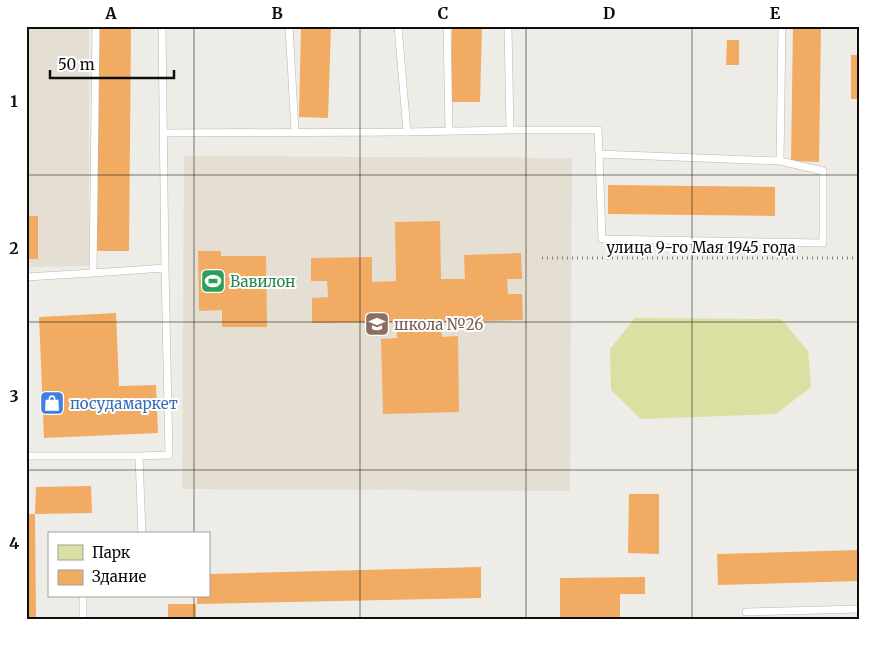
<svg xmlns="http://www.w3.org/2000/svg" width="886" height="645" font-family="Merriweather,serif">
	<rect width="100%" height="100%" fill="#eeece6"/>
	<path fill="#e5dfd3" d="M26 26H89V266L26 267Z
		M184 156 572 158 570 491 182 489Z"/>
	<path fill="#dbe0a2" d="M635 318 781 319 808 351 811 387 776 414 641 419 611 390 610 349Z"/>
	<path fill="#f1ab62" d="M98 26H131L129 251H95Z
		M301 26H331L328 118 299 117Z
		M452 26H482L480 102H450Z
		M793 26H821L819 162 791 161Z
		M727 40H739V65H726Z
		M851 55H860V99H851Z
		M608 185 775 187V216L608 214Z
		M26 216H38V259H26Z
		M440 221 441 279H465L464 255 521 253 522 279H507L508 294H522L523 320 441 322 442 337 458 336 459 412 383 414 381 339 397 338 396 322 312 323V298L328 297 327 281H311V258L372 257V282L396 281 395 222Z
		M198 251H221V256H266L267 327H222V310L199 311Z
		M116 313 119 386 156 385 158 433 44 438 39 317Z
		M91 486 92 513 35 514 36 487Z
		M629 494H659V554L628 553Z
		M26 514H35L36 619H26Z
		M860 550V581L718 585 717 554Z
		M481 567V598L197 604V596H209V574Z
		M645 577V594H620V619H560V578Z
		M168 604H196V619H168Z"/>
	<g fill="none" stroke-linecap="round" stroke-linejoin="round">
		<defs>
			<path id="lane" d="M162 26 165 268
				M289 26 295 132
				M447 26 449 131
				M510 130H598L599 154
				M407 132 510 130 508 26
				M163 133 407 132 398 26
				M599 154 780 161 823 171V243L602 239Z
				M780 161 782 26
				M93 273 165 268 169 455 139 456
				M26 277 93 273 96 26
				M26 456H139L142 534
				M83 596V619
				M746 612 860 609"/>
		</defs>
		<use href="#lane" stroke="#bab7b2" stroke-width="8"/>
		<path stroke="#84827e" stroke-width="3" stroke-dasharray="1 4" stroke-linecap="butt" d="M542 258H860"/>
		<use href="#lane" stroke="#fff" stroke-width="7"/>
	</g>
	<path fill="none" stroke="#0f0e0d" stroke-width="1" stroke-opacity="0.55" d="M194 26V534M360 26V619M526 26V619M692 26V619M26 175H860M26 322H860M26 470H860M194 596V619"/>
	<defs>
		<symbol id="stadium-square" viewBox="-11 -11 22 22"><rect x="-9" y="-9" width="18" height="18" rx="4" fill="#2e9e5b" stroke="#fff"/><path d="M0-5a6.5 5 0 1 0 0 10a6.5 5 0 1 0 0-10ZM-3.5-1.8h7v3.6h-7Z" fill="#fff"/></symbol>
		<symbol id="school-square" viewBox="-11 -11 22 22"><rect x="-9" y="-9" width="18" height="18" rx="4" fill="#8d6e63" stroke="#fff"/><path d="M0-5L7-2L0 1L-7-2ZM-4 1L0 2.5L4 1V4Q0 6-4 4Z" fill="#fff"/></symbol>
		<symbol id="shop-square" viewBox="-11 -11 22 22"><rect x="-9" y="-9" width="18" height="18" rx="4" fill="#3f7fe0" stroke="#fff"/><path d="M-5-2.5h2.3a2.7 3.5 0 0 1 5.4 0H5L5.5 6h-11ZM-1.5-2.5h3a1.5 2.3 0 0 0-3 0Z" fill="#fff"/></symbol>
	</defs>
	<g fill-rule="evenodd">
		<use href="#stadium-square" x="199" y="267" width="28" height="28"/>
		<use href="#school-square" x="363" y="310" width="28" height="28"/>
		<use href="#shop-square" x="38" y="389" width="28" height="28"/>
	</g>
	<g text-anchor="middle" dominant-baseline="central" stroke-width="4" stroke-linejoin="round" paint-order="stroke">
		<g font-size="15" fill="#0f0e0d" stroke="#fff">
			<text x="701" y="247">улица 9-го Мая 1945 года</text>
		</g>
		<g font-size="15" fill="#27864d" stroke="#fff" text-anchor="start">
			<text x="230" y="281">Вавилон</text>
		</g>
		<g font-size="15" fill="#785e54" stroke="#fff" text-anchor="start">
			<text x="394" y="324">школа №26</text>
		</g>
		<g font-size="15" fill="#366cbe" stroke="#fff" text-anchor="start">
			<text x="70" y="403">посудамаркет</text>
		</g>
	</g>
	<rect width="886" height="645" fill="none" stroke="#ffffff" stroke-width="55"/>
	<rect x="48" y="532" width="162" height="65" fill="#ffffff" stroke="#9f9f9e"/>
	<rect x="58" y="545" width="25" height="15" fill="#dbe0a2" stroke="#9f9f9e"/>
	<text x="92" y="558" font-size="15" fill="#0f0e0d">Парк</text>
	<rect x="58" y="570" width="25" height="15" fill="#f1ab62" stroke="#9f9f9e"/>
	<text x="92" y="582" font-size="15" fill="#0f0e0d">Здание</text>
	<path d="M50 70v8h124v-8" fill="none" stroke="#0f0e0d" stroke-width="2.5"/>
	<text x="58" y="70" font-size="15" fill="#0f0e0d" stroke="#ffffff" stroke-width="4" paint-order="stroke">50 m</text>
	<rect x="28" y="28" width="830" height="590" fill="none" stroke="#0f0e0d" stroke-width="2"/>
	<g font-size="16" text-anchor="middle" font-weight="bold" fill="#0f0e0d">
		<text x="111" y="19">A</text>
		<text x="277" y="19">B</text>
		<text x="443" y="19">C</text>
		<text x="609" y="19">D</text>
		<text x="775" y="19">E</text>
		<text x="14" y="107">1</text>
		<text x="14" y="254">2</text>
		<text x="14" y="402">3</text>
		<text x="14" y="549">4</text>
	</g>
</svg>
